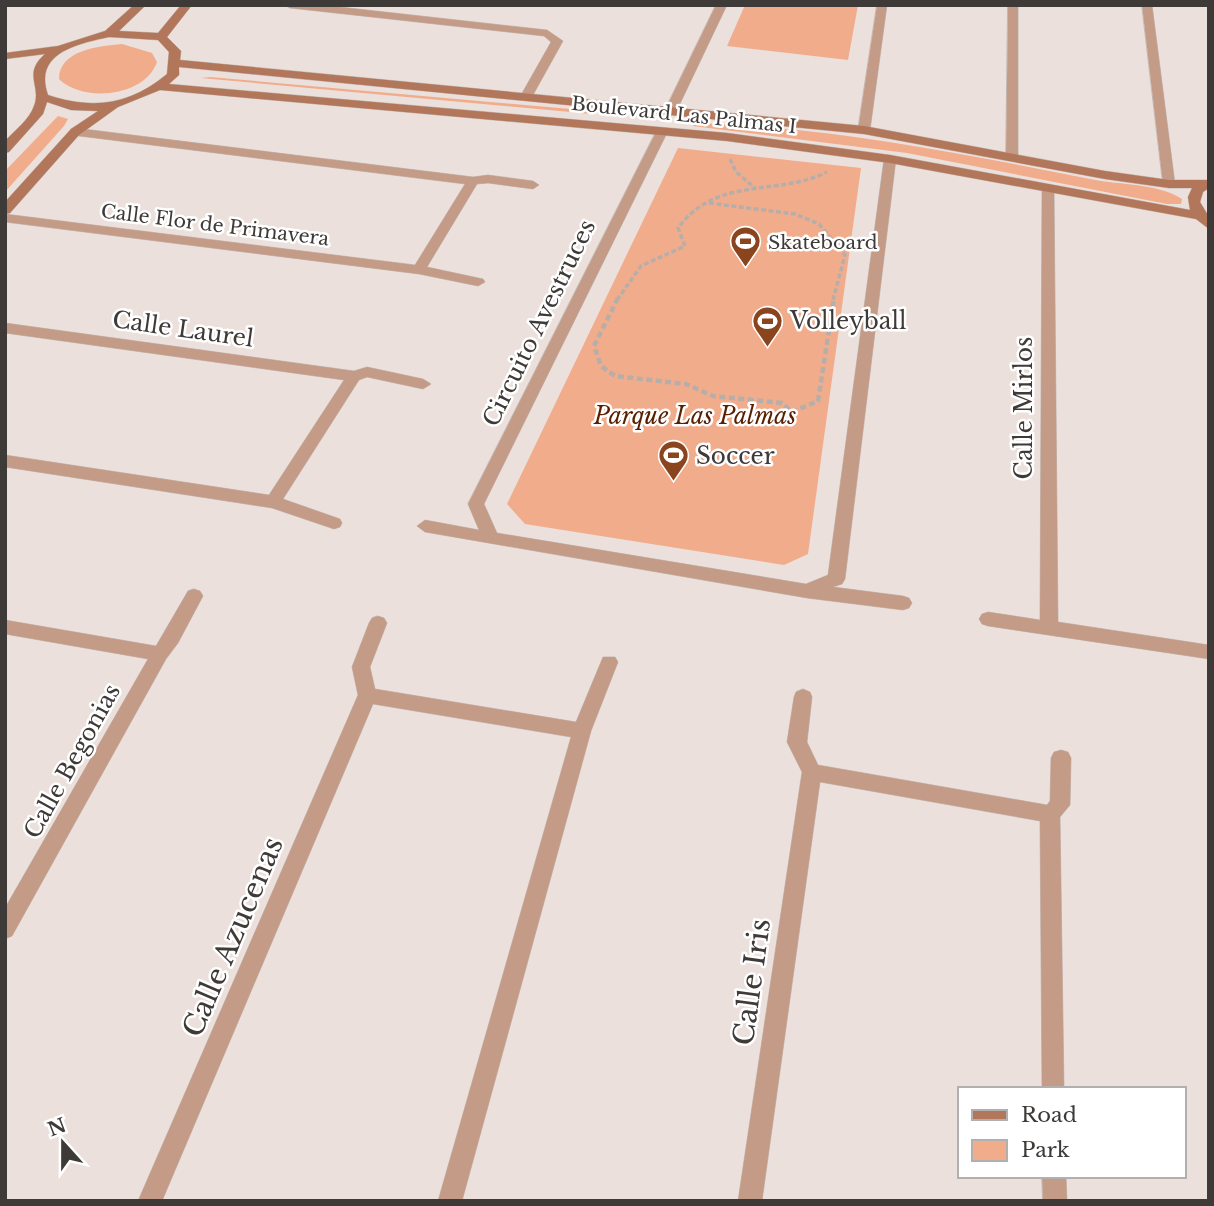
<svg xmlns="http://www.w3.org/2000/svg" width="1214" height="1206" font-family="'Libre Baskerville',serif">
	<rect width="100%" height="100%" fill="#ebe0db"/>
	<path fill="#f1ac8c" d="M745 5H858L848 60 727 46Z
		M122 44 152 53 157 62C145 97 83 103 59 79 59 50 99 46 122 44Z
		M210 77 593 111 592 114 201 78Z
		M58 116 68 119 64 126 5 192V171Z
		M695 123C829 127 959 153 1090 179 1118 185 1158 183 1182 199L1181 204H1167L907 153 693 126Z
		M678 148 861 168 808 554 784 565 525 524 507 504Z"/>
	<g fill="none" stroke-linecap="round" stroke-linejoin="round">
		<defs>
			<path id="street" d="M285 5H322L547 30 563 41 533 95 527 99 521 95 551 42 544 36 290 8Z
				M716 5H727L677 110 667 113 665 110Z
				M877 5H887L870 130 864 134 858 130Z
				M1008 5H1018V155L1012 159 1006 155Z
				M1142 5H1152L1175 184 1169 188 1163 184Z
				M75 128 473 177 488 175 533 181 539 185 533 189 488 183 477 184 427 267 483 279 485 282 478 286 419 274 5 222V214L415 265 465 184 71 135V129Z
				M658 128 668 131 484 504 497 533 806 584 828 575 884 159 890 155 896 159 845 579 842 584 833 587 903 596 909 598 912 603 909 608 903 610 807 598 425 532 417 526 425 520 479 530 468 504Z
				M1048 186 1054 190 1058 622 1209 645V659L988 626 982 624 979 619 982 614 988 612 1040 620 1042 190Z
				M5 323 354 371 367 367 423 379 431 384 423 389 367 377 359 380 283 499 340 519 342 523 340 527 334 529 272 508 5 467V455L269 495 344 380 5 333Z
				M194 589 200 591 203 596 178 643 166 659 12 936 5 939V908L148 659 5 634V620L156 646 188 591Z
				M378 616 384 618 387 623 370 667 375 689 576 722 603 657H615L618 662 591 731 462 1201H438L571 737 373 704 162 1201H138L358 695 352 667 369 623 372 618Z
				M803 689 810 692 812 697 807 742 818 765 1047 805 1050 801 1051 758 1054 752 1061 750 1068 752 1071 758 1070 805 1060 817 1064 1089H1042L1040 821 820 782 762 1201H738L802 772 787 742 794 697 796 692Z
				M1042 1176H1066L1067 1201H1043Z"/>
			<path id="secondary" d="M134 5H146L119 31 158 33 181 5H192L167 37 181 51 180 60 864 126 1105 171 1169 180H1209V188L1203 192 1200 202 1209 217V229L1196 219 890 163 727 141 160 90 118 107 79 135 10 213 5 214V202L71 129 98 111 71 110 47 102 43 114 9 152 5 153V141C14 131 30 119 34 106 42 86 22 74 45 54L5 59V53L58 46 105 31ZM109 37 158 40 169 52 167 74C130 105 93 110 48 95 33 53 77 44 109 37ZM179 67 864 134 1105 179 1169 188H1192L1188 197 1190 210 890 155 727 133 169 84 179 75Z"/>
		</defs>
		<use href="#street" stroke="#c5bbb7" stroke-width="1"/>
		<use href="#secondary" stroke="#c5bbb7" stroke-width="1"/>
		<path stroke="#b7aeaa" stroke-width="3.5" stroke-dasharray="5 2.5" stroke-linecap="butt" d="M730 159 736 172 755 188
			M709 203 795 214 819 224 845 255 833 300
			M617 300 641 266 685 246 678 228C717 175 777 197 827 172"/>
		<path stroke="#b7aeaa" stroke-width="4.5" stroke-dasharray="6 3.5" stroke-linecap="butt" d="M618 298 594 346 601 366 615 376 686 384 713 396 782 403 792 412 818 401 834 298"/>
		<use href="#street" fill="#c49b87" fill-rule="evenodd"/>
		<use href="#secondary" fill="#b2775a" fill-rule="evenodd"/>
	</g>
	<defs>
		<symbol id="stadium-pin" viewBox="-11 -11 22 30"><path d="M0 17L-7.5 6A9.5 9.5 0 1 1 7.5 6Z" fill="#8a441e" stroke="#fff"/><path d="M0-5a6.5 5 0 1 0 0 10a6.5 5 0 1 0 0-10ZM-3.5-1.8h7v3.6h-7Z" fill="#fff"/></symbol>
	</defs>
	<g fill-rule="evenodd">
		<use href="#stadium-pin" x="728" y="224" width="35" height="47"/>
		<use href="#stadium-pin" x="750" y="304" width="35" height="47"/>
		<use href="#stadium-pin" x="656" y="438" width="35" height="47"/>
	</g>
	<g text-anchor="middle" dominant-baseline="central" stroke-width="5" stroke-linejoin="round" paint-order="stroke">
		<g font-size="19" fill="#3e3a38" stroke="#fff">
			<text transform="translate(684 115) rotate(6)">Boulevard Las Palmas I</text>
			<text transform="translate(215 225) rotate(7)">Calle Flor de Primavera</text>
		</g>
		<g font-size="19" fill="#3e3a38" stroke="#fff" text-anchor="start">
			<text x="768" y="242">Skateboard</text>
		</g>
		<g font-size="23" fill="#3e3a38" stroke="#fff" text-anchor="start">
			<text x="790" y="321">Volleyball</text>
			<text x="696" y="456">Soccer</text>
		</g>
		<g font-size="23" fill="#3e3a38" stroke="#fff">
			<text transform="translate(539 323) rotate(-64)">Circuito Avestruces</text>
			<text transform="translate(183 329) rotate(8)">Calle Laurel</text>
			<text transform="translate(1024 408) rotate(-90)">Calle Mirlos</text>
			<text transform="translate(72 761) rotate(-61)">Calle Begonias</text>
		</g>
		<g font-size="23" font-style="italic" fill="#581f00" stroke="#fff">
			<text x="695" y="416">Parque Las Palmas</text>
		</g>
		<g font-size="28" fill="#3e3a38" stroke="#fff">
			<text transform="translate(233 937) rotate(-67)">Calle Azucenas</text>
			<text transform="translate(752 982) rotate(-82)">Calle Iris</text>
		</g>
	</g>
	<rect width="1214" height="1206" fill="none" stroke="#3e3a38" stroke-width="14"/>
	<rect x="958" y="1087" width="228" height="91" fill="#ffffff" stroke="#b2b0af" stroke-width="2"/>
	<rect x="972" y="1110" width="35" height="10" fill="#b2775a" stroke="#b2b0af" stroke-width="2"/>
	<text x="1021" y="1122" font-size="21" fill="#3e3a38">Road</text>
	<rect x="972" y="1140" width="35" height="21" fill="#f1ac8c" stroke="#b2b0af" stroke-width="2"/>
	<text x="1021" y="1157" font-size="21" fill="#3e3a38">Park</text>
	<g transform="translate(63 1143) rotate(339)" stroke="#ffffff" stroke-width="5" paint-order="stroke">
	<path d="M0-5L12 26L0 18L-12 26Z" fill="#3e3a38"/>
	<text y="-10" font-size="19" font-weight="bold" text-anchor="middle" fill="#3e3a38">N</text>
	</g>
</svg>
